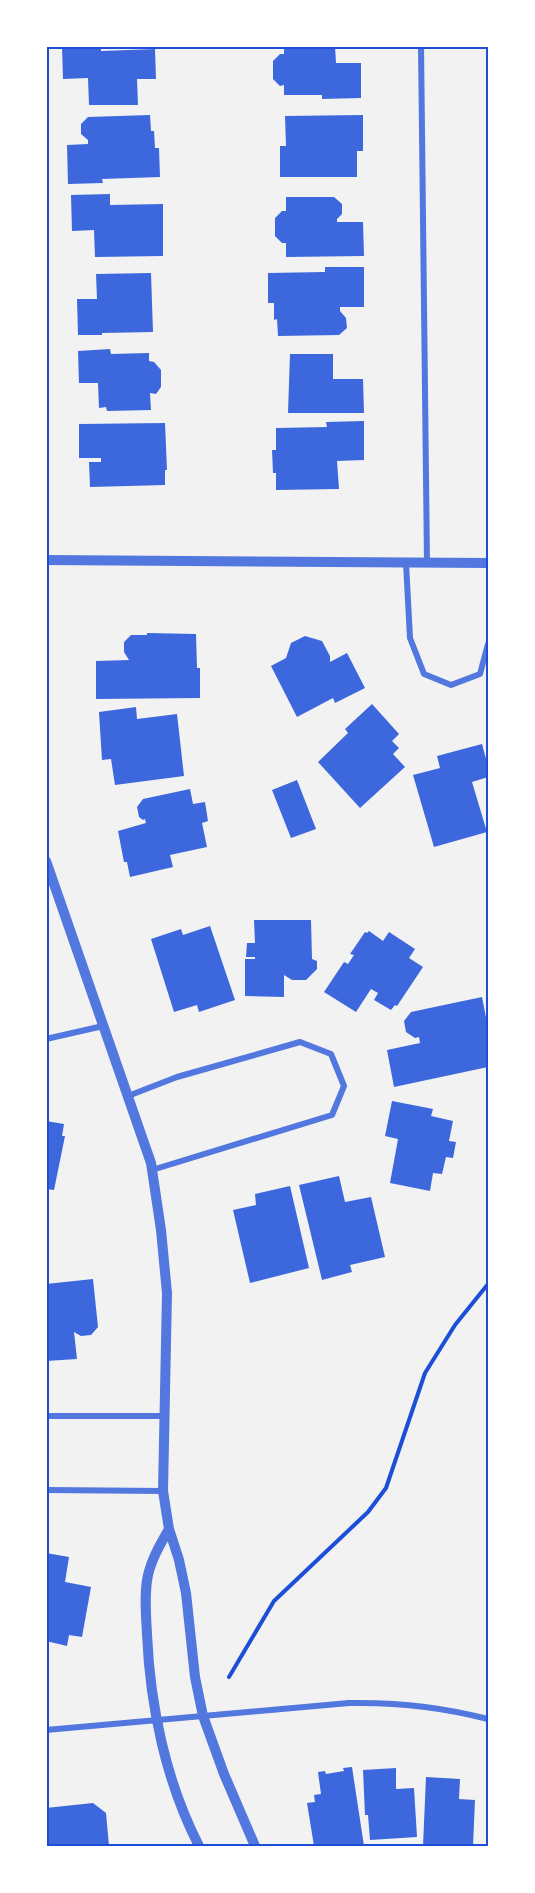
<svg xmlns="http://www.w3.org/2000/svg" width="535" height="1893" font-family="'Fira Sans',sans-serif">
	<rect width="100%" height="100%" fill="#f2f2f2"/>
	<path fill="#3d67dc" d="M62 46H101V51L155 49 156 79H137L138 105H89L88 78 63 79Z
		M284 46H335L336 63H361V98L322 99V95H284V85L280 86 273 79V61L280 54H284Z
		M150 115 151 131H154L155 148H159L160 177 102 179 103 183 68 184 67 145 88 144V140L81 134V124L88 117Z
		M363 115V151H357V177H280V146H286L285 116Z
		M110 194V205L163 204V256L95 257 94 230 72 231 71 195Z
		M286 197H334L342 204V214L337 219V222H363L364 256 286 257V243H282L275 236V218L282 211H286Z
		M325 267H364V307H340V311L346 318 347 328 339 335 278 336 277 319 274 320V303H268V273L325 272Z
		M151 273 153 332 102 333V335H78L77 299H97L96 274Z
		M110 349 111 354 149 353V361L154 362 161 370V387L156 394 150 393 151 410 107 411 106 407 99 408 98 383H79L78 351Z
		M290 354H333V379H363L364 413H288Z
		M364 421V460L337 461 339 489 276 490V473H273L272 450H276V428L327 427 326 422Z
		M165 423 167 470H165V485L90 487 89 462H101V458H79V424Z
		M147 633 196 634 197 668H200V698L96 699V661L129 660 124 652V642L131 635H147Z
		M305 636 322 641 330 656V662L347 653 365 688 335 703 333 698 297 717 271 666 286 658 291 643Z
		M372 704 399 734 392 741 399 748 393 754 405 767 360 808 318 762 348 733 345 729Z
		M136 707 137 719 177 714 184 776 115 785 111 759 102 760 99 712Z
		M482 744 488 766V777L472 782 487 832 434 847 413 775 440 768 437 756Z
		M297 780 316 829 291 838 272 790Z
		M190 789 193 804 205 802 208 821 202 823 207 847 170 855 173 867 130 877 127 862H124L118 831 146 823 145 819 143 820 139 817 137 807 143 799Z
		M254 920H311L312 959 317 961V969L306 980H292L284 975V997L245 996V959H255V957H246L247 943H255Z
		M210 926 235 1000 199 1012 197 1005 174 1012 151 939 181 929 183 935Z
		M369 931 383 941 389 932 415 949 409 958 423 967 397 1006 395 1005 391 1010 374 1000 378 993 371 989 356 1012 324 992 344 962 348 964 354 955 350 954 365 932 367 933Z
		M482 997 488 1028V1067L394 1087 387 1050 420 1043 419 1037 415 1038 406 1032 404 1021 411 1012Z
		M392 1101 433 1109 431 1116 453 1121 449 1141 456 1142 453 1158 446 1157 442 1174 433 1173 430 1191 390 1183 398 1139 385 1136Z
		M46 1121 64 1124 62 1136H65L54 1190 46 1189Z
		M339 1176 345 1202 371 1197 385 1257 350 1265 352 1272 322 1280 299 1185Z
		M290 1186 309 1268 250 1283 233 1210 256 1205 255 1194Z
		M93 1279 98 1327 91 1335 81 1336 74 1332 77 1359 46 1361V1284Z
		M46 1553 69 1557 65 1582 91 1587 82 1637 69 1635 67 1646 46 1641Z
		M352 1767 364 1846H314L307 1803 315 1802 314 1795 321 1794 318 1772 325 1771 326 1774 344 1771 343 1768Z
		M396 1768V1789L414 1788 417 1837 370 1840 368 1815H365L363 1770Z
		M426 1777 460 1779 459 1799 475 1800 473 1846H423Z
		M93 1803 106 1813 109 1846H46V1808Z"/>
	<g fill="none" stroke-linecap="round" stroke-linejoin="round">
		<path stroke="#1d4ed8" stroke-width="4" d="M229 1677 274 1601 368 1512 386 1488 425 1373 455 1325 488 1284"/>
		<path stroke="#5277de" stroke-width="6" d="M421 46 427 563
			M406 563 410 638 424 674 451 685 480 674 488 644
			M46 1039 103 1026
			M128 1096 177 1077 300 1042 331 1054 344 1086 332 1115 152 1170
			M46 1416H164
			M46 1490 163 1491
			M46 1730 349 1703C397 1702 442 1707 488 1719"/>
		<path stroke="#5277de" stroke-width="10" d="M46 560 488 563
			M46 861 151 1163 161 1230 167 1293 163 1491 169 1529 179 1560 186 1593 195 1677 203 1716 224 1774 255 1846
			M169 1529C161 1543 152 1558 148 1575 144 1593 146 1615 147 1634 150 1706 166 1782 199 1846"/>
	</g>
	<rect width="535" height="1893" fill="none" stroke="#ffffff" stroke-width="96"/>
	<rect x="48" y="48" width="439" height="1797" fill="none" stroke="#1d4ed8" stroke-width="2"/>
</svg>
